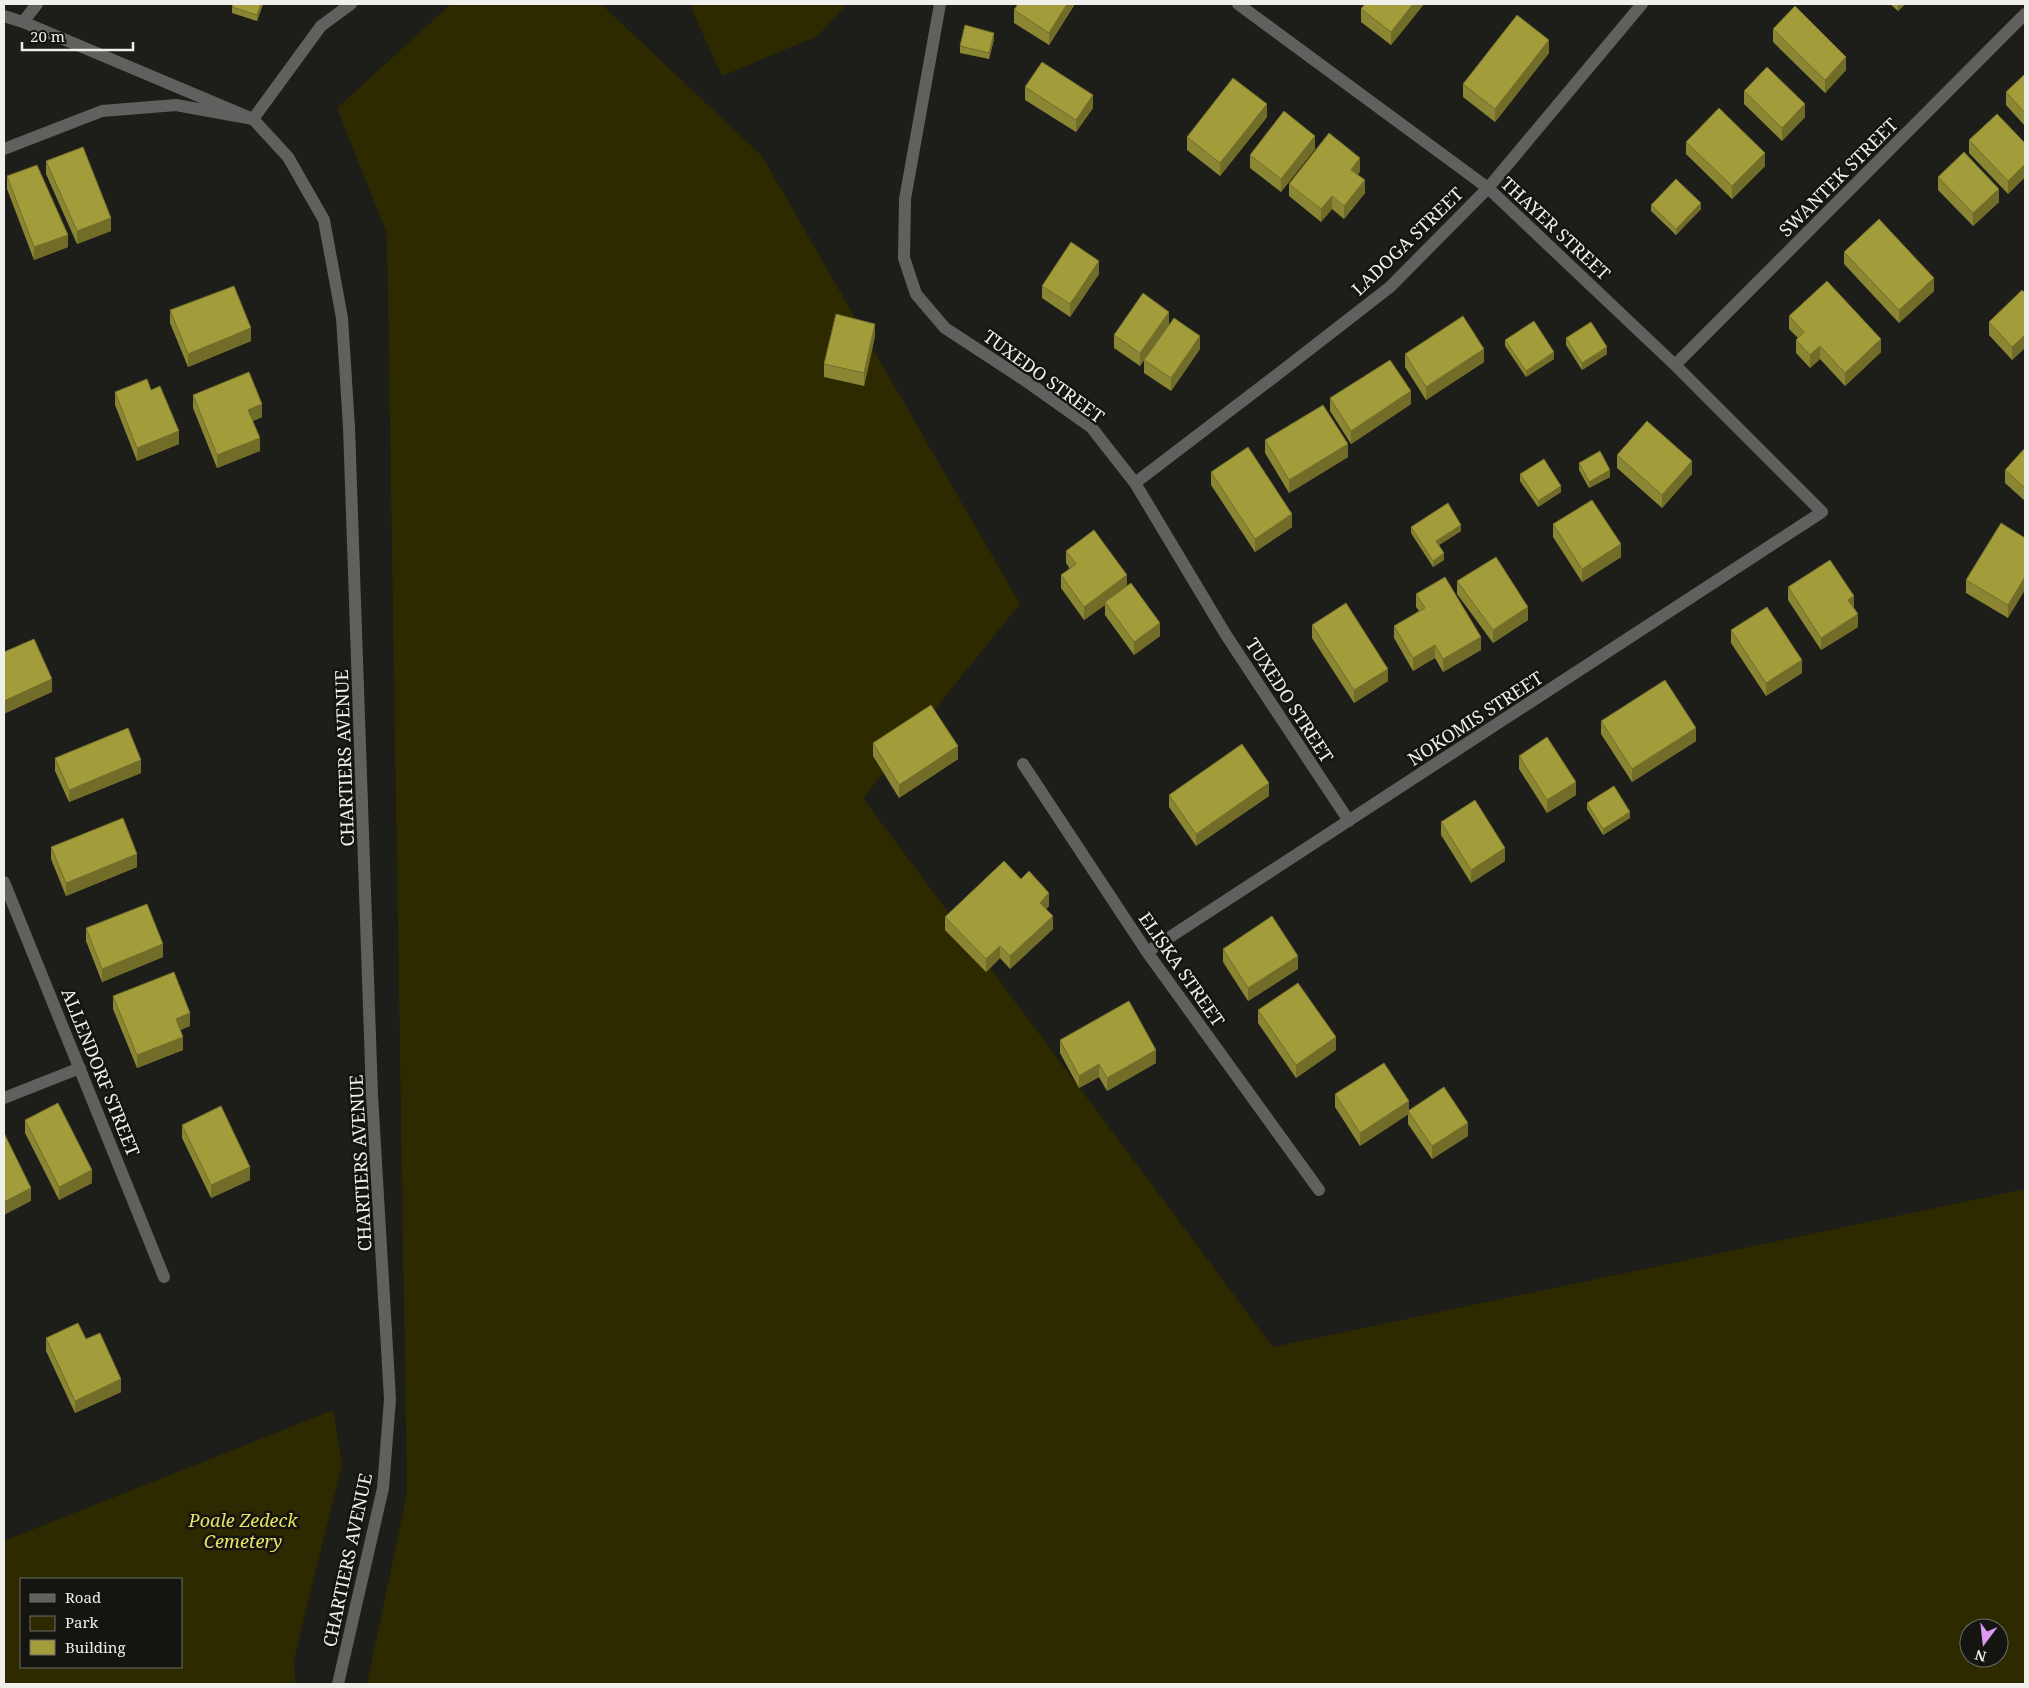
<svg xmlns="http://www.w3.org/2000/svg" width="2029" height="1688" font-family="'Noto Serif',serif">
	<rect width="100%" height="100%" fill="#1d1d19"/>
	<path fill="#2d2a00" fill-rule="evenodd" d="M451 4H601L762 156 1020 604 863 798 1273 1347 2025 1189V1684H367L407 1493 387 234 337 108ZM1969 1628H1999V1658H1969Z
		M691 4H843L844 7 818 36 722 76 693 12Z
		M333 1410 342 1465 294 1659 295 1684H4V1541ZM21 1579H181V1667H21Z"/>
	<g fill="none" stroke-linecap="round" stroke-linejoin="round">
		<path stroke="#60605e" stroke-width="12" d="M940 4 905 199 904 258 916 294 945 328 1026 381 1091 427 1135 483 1226 635 1349 821
			M4 16 23 22 253 119 288 157 324 220 342 318 349 427 372 1095 390 1399 383 1488 338 1684
			M23 22 37 4
			M4 149 102 111 176 105 253 119 321 26 351 4
			M1675 365 2025 14
			M1135 483 1278 374 1390 287 1488 188 1642 4
			M1023 764 1147 952 1319 1190
			M4 882 164 1277
			M1147 952 1822 512 1675 365 1488 188 1238 4
			M4 1098 80 1068"/>
	</g>
	<path fill="#8b8633" d="M233 4H263L257 21 232 13V7Z
		M1018 4H1075L1049 45 1014 23V10Z
		M1365 4H1424L1391 45 1361 22V9Z
		M1890 4H1905L1898 11Z
		M1773 29 1846 70 1825 93 1773 42Z
		M994 39 989 59 960 53V46Z
		M1549 53 1495 122 1463 97V84Z
		M2025 74V126L2006 105V92Z
		M1025 87 1093 108 1076 132 1025 100Z
		M1744 91 1805 117 1782 141 1744 104Z
		M1267 117 1220 176 1187 150V137Z
		M1969 140 2025 143V177L2008 194 1969 153Z
		M1686 142 1765 166 1732 199 1686 154Z
		M1315 149 1281 192 1250 168V155Z
		M46 161 111 231 77 244 46 174Z
		M1360 171 1358 175 1365 193 1344 219 1332 209 1321 222 1289 196V184Z
		M7 176 68 247 34 260 7 189Z
		M1938 177 1999 202 1973 226 1938 190Z
		M1651 205 1701 209 1676 235 1651 211Z
		M1844 252 1934 291 1899 323 1844 264Z
		M1099 274 1070 317 1042 298V286Z
		M2025 293V348L2012 360 1989 335V322Z
		M170 310 251 341 188 367 170 323Z
		M1789 316 1881 352 1845 386 1820 359 1810 368 1796 353V340L1798 338 1789 329Z
		M1169 324 1200 349 1171 391 1144 373V360L1140 366 1114 348V335Z
		M875 336 864 386 824 377V364Z
		M1566 338 1607 354 1582 370 1566 345Z
		M1505 340 1554 359 1526 377 1505 346Z
		M1405 354 1484 362 1426 400 1405 367Z
		M151 390 179 444 137 461 115 405V392Z
		M193 395 262 417 253 421 260 451 217 468 193 408Z
		M1330 398 1411 404 1351 444 1330 411Z
		M1265 440 1348 457 1289 493 1265 453Z
		M2025 448V501L2005 483V470Z
		M1617 455 1692 474 1662 508 1617 468Z
		M1579 463 1610 477 1589 488 1579 470Z
		M1211 472 1292 527 1255 552 1211 485Z
		M1520 474 1561 492 1538 507 1520 481Z
		M1553 524 1621 557 1582 582 1553 537Z
		M1411 527 1461 531 1439 545 1444 560 1433 567 1411 533Z
		M2025 538 2008 618 1966 593V580Z
		M1066 551 1127 586 1160 636 1134 655 1105 615V605L1084 620 1061 588V575L1070 569 1066 563Z
		M1457 581 1528 620 1493 643 1457 594Z
		M1788 587 1854 608 1858 627 1821 650 1788 600Z
		M1416 594 1481 650 1443 672 1435 658 1413 671 1394 638V626L1419 611 1416 607Z
		M1312 625 1388 681 1354 703 1312 638Z
		M1731 630 1802 673 1766 696 1731 643Z
		M1601 721 1696 741 1632 782 1601 734Z
		M873 743 958 759 899 798 873 756Z
		M1519 756 1576 795 1547 813 1519 769Z
		M55 758 141 773 69 802 55 771Z
		M1169 795 1269 796 1196 846 1169 807Z
		M1587 803 1630 818 1603 835 1587 809Z
		M1441 822 1505 861 1471 883 1441 835Z
		M51 847 137 867 66 896 51 859Z
		M1021 879 1049 906 1046 909 1053 929 1010 969 1000 958 986 972 945 930V917Z
		M86 928 163 957 102 982 86 941Z
		M1223 949 1298 969 1248 1001 1223 962Z
		M113 996 190 1026 180 1030 183 1050 137 1068 113 1009Z
		M1258 1010 1336 1050 1296 1078 1258 1023Z
		M1060 1040 1156 1063 1107 1091 1099 1077 1079 1088 1060 1053Z
		M1335 1094 1409 1111 1468 1136 1432 1159 1408 1124V1114L1360 1146 1335 1107Z
		M25 1120 92 1183 59 1200 25 1133Z
		M182 1125 250 1180 211 1198 182 1138Z
		M46 1338 86 1339 121 1392 75 1413 46 1351Z"/>
	<path fill="#716d29" d="M261 4H263L257 21V15Z
		M1067 4H1075L1049 45V33Z
		M1413 4H1424L1391 45V32Z
		M1898 4H1905L1898 11Z
		M994 33V39L989 59V53Z
		M1549 40V53L1495 122V109Z
		M1846 57V70L1825 93V80Z
		M1093 95V108L1076 132V120Z
		M1267 104V117L1220 176V163Z
		M1805 104V117L1782 141V128Z
		M1315 136V149L1281 192V179Z
		M1765 153V166L1732 199V186Z
		M1360 158V171L1351 183V170Z
		M2025 164V177L2008 194V181Z
		M1365 180V193L1344 219V206Z
		M1999 189V202L1973 226V213Z
		M1332 196V209L1321 222V209Z
		M1701 203V209L1676 235V229Z
		M111 218V231L77 244V231Z
		M68 235V247L34 260V247Z
		M1099 261V274L1070 317V304Z
		M1934 278V291L1899 323V310Z
		M1169 312V325L1140 366V353Z
		M875 324V336L864 386V373Z
		M251 328V341L188 367V354Z
		M2025 335V348L2012 360V347Z
		M1200 336V349L1171 391V378Z
		M1881 339V352L1845 386V373Z
		M1820 346V359L1810 368V355Z
		M1607 347V354L1582 370V363Z
		M1484 349V362L1426 400V387Z
		M1554 352V359L1526 377V371Z
		M1411 391V404L1351 444V431Z
		M262 404V417L248 423V410Z
		M179 431V444L137 461V448Z
		M260 438V451L217 468V455Z
		M1348 444V457L1289 493V480Z
		M1692 461V474L1662 508V495Z
		M1610 470V477L1589 488V482Z
		M1561 486V492L1538 507V501Z
		M1292 514V527L1255 552V539Z
		M1461 525V531L1436 547V541Z
		M1621 544V557L1582 582V569Z
		M1444 553V560L1433 567V561Z
		M1127 575V588L1105 602V605L1084 620V607Z
		M2025 577V590L2008 618V605Z
		M1854 596V609L1848 600Z
		M1528 607V620L1493 643V630Z
		M1858 614V627L1821 650V638Z
		M1160 623V636L1134 655V642Z
		M1481 637V650L1443 672V659Z
		M1435 645V658L1413 671V658Z
		M1802 660V673L1766 696V683Z
		M1388 669V681L1354 703V690Z
		M52 679V692L4 714V701Z
		M1696 728V741L1632 782V769Z
		M958 746V759L899 798V785Z
		M141 760V773L69 802V790Z
		M1576 782V795L1547 813V800Z
		M1269 783V796L1196 846V834Z
		M1630 812V818L1603 835V829Z
		M1505 848V861L1471 883V870Z
		M137 854V867L66 896V883Z
		M1049 893V906L1040 915V903Z
		M1053 916V929L1010 969V956Z
		M163 944V957L102 982V969Z
		M1000 946V958L986 972V959Z
		M1298 956V969L1248 1001V988Z
		M190 1013V1026L176 1032V1019Z
		M183 1037V1050L137 1068V1055Z
		M1336 1037V1050L1296 1078V1065Z
		M1156 1050V1063L1107 1091V1078Z
		M1099 1064V1077L1079 1088V1076Z
		M1409 1101V1114L1360 1146V1133Z
		M1468 1123V1136L1432 1159V1146Z
		M250 1167V1180L211 1198V1185Z
		M92 1170V1183L59 1200V1187Z
		M31 1188V1201L4 1215V1202Z
		M121 1379V1392L75 1413V1401Z"/>
	<path fill="#a29c3b" stroke="#716d29" d="M233 4H261L257 15 232 7Z
		M1018 4H1067L1049 33 1014 10Z
		M1365 4H1413L1391 32 1361 9Z
		M1795 6 1846 57 1825 80 1773 29Z
		M1517 15 1549 40 1495 109 1463 84Z
		M965 25 994 33 989 53 960 46Z
		M1042 62 1093 95 1076 120 1025 87Z
		M1767 67 1805 104 1782 128 1744 91Z
		M2025 74V113L2006 92Z
		M1233 78 1267 104 1220 163 1187 137Z
		M1719 108 1765 153 1732 186 1686 142Z
		M1284 111 1315 136 1281 179 1250 155Z
		M1997 114 2025 143V164L2008 181 1969 140Z
		M1329 133 1360 158 1351 170 1365 180 1344 206 1332 196 1321 209 1289 184Z
		M83 147 111 218 77 231 46 161Z
		M1964 152 1999 189 1973 213 1938 177Z
		M37 165 68 235 34 247 7 176Z
		M1676 179 1701 203 1676 229 1651 205Z
		M1879 219 1934 278 1899 310 1844 252Z
		M1071 242 1099 261 1070 304 1042 286Z
		M1827 281 1881 339 1845 373 1820 346 1810 355 1796 340 1804 332 1789 316Z
		M234 286 251 328 188 354 170 310Z
		M2022 290 2025 293V335L2012 347 1989 322Z
		M1143 293 1169 312 1140 353 1114 335Z
		M836 314 875 324 864 373 824 364Z
		M1463 316 1484 349 1426 387 1405 354Z
		M1174 318 1200 336 1171 378 1144 360Z
		M1534 321 1554 352 1526 371 1505 340Z
		M1591 322 1607 347 1582 363 1566 338Z
		M1390 360 1411 391 1351 431 1330 398Z
		M249 372 262 404 248 410 260 438 217 455 193 395Z
		M147 379 151 390 160 386 179 431 137 448 115 392Z
		M1323 405 1348 444 1289 480 1265 440Z
		M1647 421 1692 461 1662 495 1617 455Z
		M1248 447 1292 514 1255 539 1211 472Z
		M2025 448V488L2005 470Z
		M1600 451 1610 470 1589 482 1579 463Z
		M1544 459 1561 486 1538 501 1520 474Z
		M1592 500 1621 544 1582 569 1553 524Z
		M1448 503 1461 525 1436 541 1444 553 1433 561 1411 527Z
		M2001 523 2025 538V577L2008 605 1966 580Z
		M1094 530 1127 575 1084 607 1061 575 1076 564 1066 551Z
		M1496 557 1528 607 1493 630 1457 581Z
		M1830 560 1854 596 1848 600 1858 614 1821 638 1788 587Z
		M1445 577 1481 637 1443 659 1435 645 1413 658 1394 626 1425 608 1416 594Z
		M1131 583 1160 623 1134 642 1105 602Z
		M1346 603 1388 669 1354 690 1312 625Z
		M1767 607 1802 660 1766 683 1731 630Z
		M34 639 52 679 4 701V652Z
		M1665 680 1696 728 1632 769 1601 721Z
		M931 705 958 746 899 785 873 743Z
		M128 728 141 760 69 790 55 758Z
		M1547 737 1576 782 1547 800 1519 756Z
		M1242 744 1269 783 1196 834 1169 795Z
		M1614 786 1630 812 1603 829 1587 803Z
		M1475 800 1505 848 1471 870 1441 822Z
		M123 818 137 854 66 883 51 847Z
		M1004 861 1021 879 1029 871 1049 893 1040 903 1053 916 1010 956 1000 946 986 959 945 917Z
		M147 904 163 944 102 969 86 928Z
		M1272 916 1298 956 1248 988 1223 949Z
		M174 972 190 1013 176 1019 183 1037 137 1055 113 996Z
		M1298 983 1336 1037 1296 1065 1258 1010Z
		M1129 1001 1156 1050 1107 1078 1099 1064 1079 1076 1060 1040Z
		M1384 1063 1409 1101 1360 1133 1335 1094Z
		M1444 1087 1468 1123 1432 1146 1408 1111Z
		M58 1103 92 1170 59 1187 25 1120Z
		M221 1106 250 1167 211 1185 182 1125Z
		M4 1133 31 1188 4 1202Z
		M78 1323 86 1339 100 1333 121 1379 75 1401 46 1338Z"/>
	<g text-anchor="middle" dominant-baseline="central" stroke-width="5" stroke-linejoin="round" paint-order="stroke">
		<g font-size="18" fill="#efefec" stroke="#141410">
			<text transform="translate(1838 177) rotate(-45)">SWANTEK STREET</text>
			<text transform="translate(1556 228) rotate(43)">THAYER STREET</text>
			<text transform="translate(1407 241) rotate(-44)">LADOGA STREET</text>
			<text transform="translate(1044 376) rotate(36)">TUXEDO STREET</text>
			<text transform="translate(1290 700) rotate(57)">TUXEDO STREET</text>
			<text transform="translate(1475 718) rotate(-33)">NOKOMIS STREET</text>
			<text transform="translate(344 758) rotate(-92)">CHARTIERS AVENUE</text>
			<text transform="translate(1182 969) rotate(55)">ELISKA STREET</text>
			<text transform="translate(101 1072) rotate(68)">ALLENDORF STREET</text>
			<text transform="translate(360 1163) rotate(-93)">CHARTIERS AVENUE</text>
			<text transform="translate(347 1560) rotate(-78)">CHARTIERS AVENUE</text>
		</g>
		<g font-size="18" font-style="italic" fill="#eae263" stroke="#141410">
			<text x="243" y="1520">Poale Zedeck<tspan x="243" dy="21">Cemetery</tspan></text>
		</g>
	</g>
	<rect width="2029" height="1688" fill="none" stroke="#efefec" stroke-width="10"/>
	<rect x="20" y="1578" width="162" height="90" fill="#141410" stroke="#6c6c68"/>
	<rect x="30" y="1594" width="25" height="8" fill="#60605e" stroke="#6c6c68"/>
	<text x="65" y="1603" font-size="15" fill="#efefec">Road</text>
	<rect x="30" y="1616" width="25" height="15" fill="#2d2a00" stroke="#6c6c68"/>
	<text x="65" y="1628" font-size="15" fill="#efefec">Park</text>
	<rect x="30" y="1640" width="25" height="15" fill="#a29c3b" stroke="#6c6c68"/>
	<text x="65" y="1653" font-size="15" fill="#efefec">Building</text>
	<g transform="translate(1984 1643) rotate(195)"><circle r="24" fill="#141410" stroke="#6c6c68"/>
	<path d="M0-4L9 19L0 12L-9 19Z" fill="#db99f5"/>
	<text y="-8" font-size="14" font-weight="bold" text-anchor="middle" fill="#efefec">N</text>
	</g>
	<path d="M22 42v8h111v-8" fill="none" stroke="#efefec" stroke-width="2.5"/>
	<text x="30" y="42" font-size="15" fill="#efefec" stroke="#141410" stroke-width="4" paint-order="stroke">20 m</text>
</svg>
